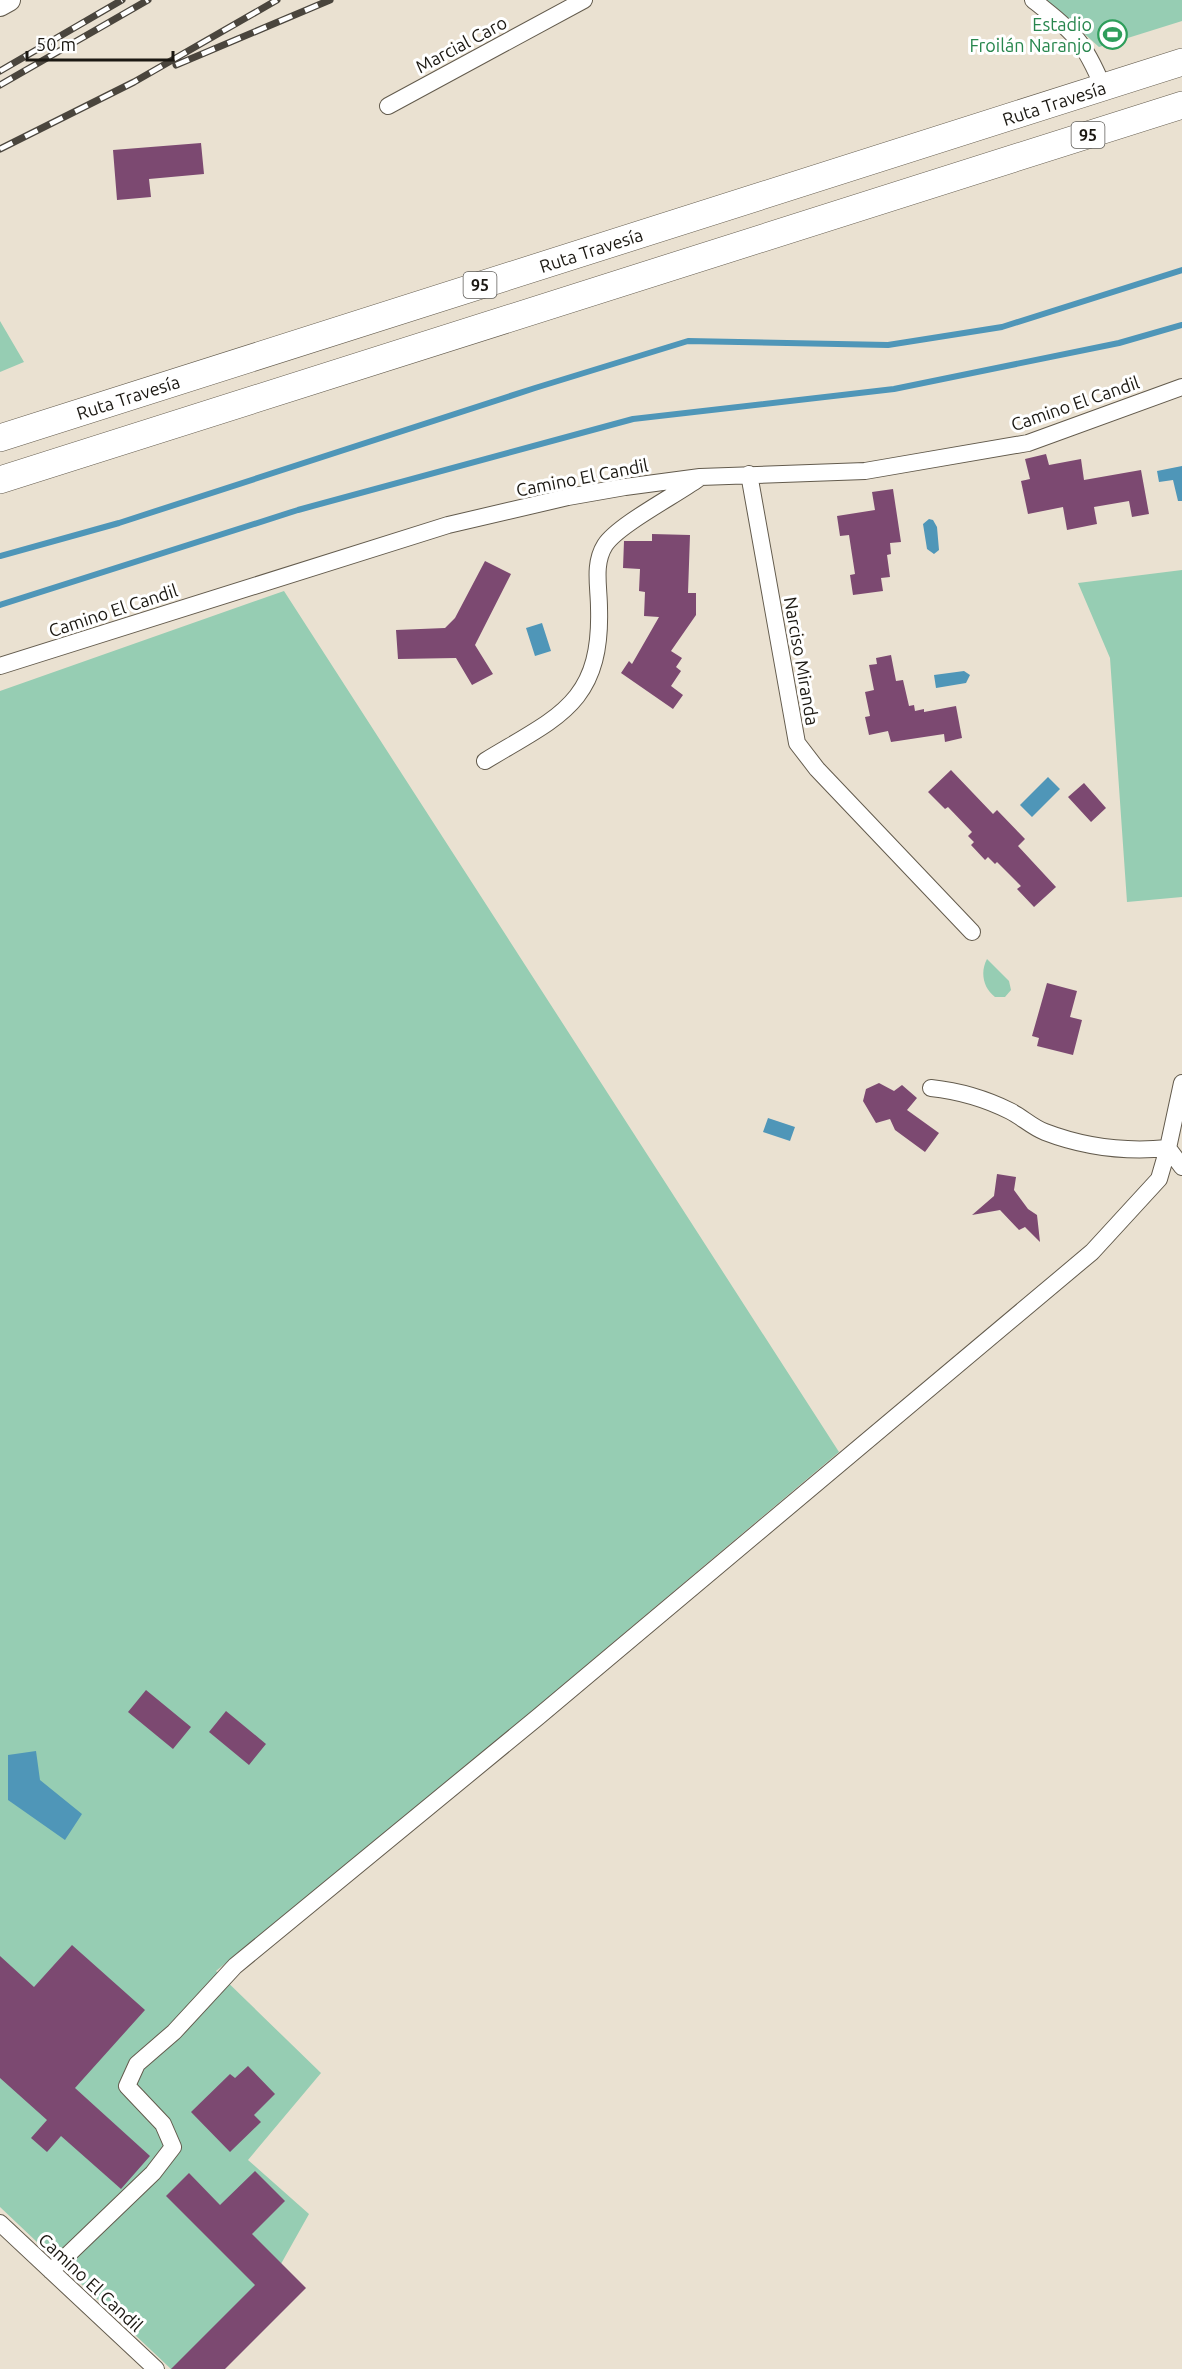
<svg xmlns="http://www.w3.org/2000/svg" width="1182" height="2369" font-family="Ubuntu,sans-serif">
	<rect width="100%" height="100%" fill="#eae1d1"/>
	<path fill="#96cdb3" d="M1047 0H1182V21L1099 47Z
		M0 321 24 362 0 372Z
		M1182 570V897L1127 902 1110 658 1078 583Z
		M284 591 839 1452 405 1818 216 1971 321 2073 248 2160 309 2214 222 2369H171L0 2207V691Z
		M987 959 1009 981 1011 990 1005 997H995C983 988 980 972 987 959Z"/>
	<path fill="#4f96b8" d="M1182 466V501H1178L1173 480 1159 482 1157 471Z
		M929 519 933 520 937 527 939 550 934 554 927 549 923 524Z
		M542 623 551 651 535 656 526 628Z
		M964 671 970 675 966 683 936 688 934 675Z
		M1048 777 1060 789 1032 817 1020 805Z
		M768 1118 795 1127 790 1141 763 1132Z
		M36 1751 40 1780 82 1814 65 1840 8 1800V1755Z"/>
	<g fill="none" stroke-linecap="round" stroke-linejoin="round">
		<path stroke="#4f96b8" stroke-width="6" d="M0 556 119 523 535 388 688 341 888 345 1002 327 1182 270
			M0 605 298 510 633 419 894 389 1119 343 1182 325"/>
	</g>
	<path fill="#7c4971" d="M201 143 204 174 149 179 151 197 117 200 113 150Z
		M1046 454 1049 465 1081 459 1084 480 1141 470 1149 514 1132 517 1129 501 1094 507 1097 524 1067 530 1063 507 1028 514 1021 481 1030 479 1025 459Z
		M893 489 901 542 890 543 891 554 887 555 890 577 881 578 883 591 853 595 850 575 855 574 849 535 840 536 837 516 875 510 872 492Z
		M652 534 690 535 688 593H696V615L671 651 682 658 676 667 681 671 671 686 683 695 673 709 621 673 629 661 632 664 659 617 644 616 645 592 639 591 640 569 623 568 624 541H652Z
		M485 561 511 574 475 645 493 674 472 685 456 658 398 659 396 630 445 628 455 618Z
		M891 655 896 681 903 680 909 706 914 705 915 711 924 709V712L956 706 962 738 945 742 944 734 891 742 888 731 869 735 865 717 870 716 865 692 874 690 869 665 877 664 876 658Z
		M951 770 993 814 997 810 1025 839 1018 846 1056 887 1034 907 1017 889 1021 886 997 862 995 864 988 857 985 860 971 845 974 842 968 836 972 832 948 807 945 809 928 792Z
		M1084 783 1106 808 1091 822 1068 797Z
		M1047 983 1077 991 1070 1017 1082 1020 1073 1055 1037 1046 1039 1038 1032 1036Z
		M879 1083 894 1091 902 1085 917 1098 907 1110 939 1133 925 1152 895 1130 890 1119 876 1123 863 1101 866 1089Z
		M997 1174 1016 1177 1014 1190 1028 1209 1037 1215 1040 1242 1025 1227 1019 1230 1000 1210 972 1215 994 1196Z
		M146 1690 191 1727 173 1749 128 1712Z
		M226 1711 266 1744 249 1765 209 1732Z
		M72 1945 145 2010 75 2088 150 2156 121 2189 61 2136 47 2152 31 2138 47 2120 0 2078V1956L34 1987Z
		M248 2066 275 2094 254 2115 261 2122 230 2152 191 2112 230 2074 235 2078Z
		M255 2171 285 2201 252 2234 306 2288 225 2369H171L255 2285 166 2196 189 2173 220 2205Z"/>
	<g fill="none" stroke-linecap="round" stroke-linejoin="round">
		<defs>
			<path id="minor" d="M1033 0C1073 32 1083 39 1103 87
				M388 106 584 0
				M749 474 797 743 817 769 972 932
				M0 666 448 525 568 497 625 487 700 477 865 471 1028 443 1182 387
				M485 761C557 717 602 704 599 608 599 587 593 564 605 545 618 525 676 495 698 479
				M1182 1083 1168 1148 1182 1167
				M0 2223 156 2369
				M51 2271 153 2173 173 2147 163 2124 127 2086 137 2064 174 2032 235 1966 538 1717 1092 1252 1159 1179 1168 1148C1127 1152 1084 1147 1045 1132 1032 1127 1022 1117 1010 1111 984 1098 959 1091 931 1088"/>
			<path id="secondary" d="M0 5 9 0"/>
			<path id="trunk" d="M0 438 1182 62
				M0 480 1182 105"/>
		</defs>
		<use href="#minor" stroke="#635b4d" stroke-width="18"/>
		<use href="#secondary" stroke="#635b4d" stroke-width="24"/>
		<use href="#trunk" stroke="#635b4d" stroke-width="28"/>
		<use href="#minor" stroke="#fff" stroke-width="16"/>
		<use href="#secondary" stroke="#fff" stroke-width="22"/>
		<use href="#trunk" stroke="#fff" stroke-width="27"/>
		<defs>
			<path id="rail" d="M176 65 330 0
				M0 71 122 0
				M0 85 148 0
				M0 149 134 82 277 0"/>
		</defs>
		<use href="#rail" stroke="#4a453d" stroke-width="7"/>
		<use href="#rail" stroke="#fff" stroke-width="4.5" stroke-dasharray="14" stroke-linecap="butt"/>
	</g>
	<defs>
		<symbol id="stadium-ring" viewBox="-11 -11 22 22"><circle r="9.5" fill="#fff" stroke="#2e9e5b" stroke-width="1.5"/><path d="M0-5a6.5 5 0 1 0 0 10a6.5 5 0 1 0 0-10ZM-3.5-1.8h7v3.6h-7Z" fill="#2e9e5b"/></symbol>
	</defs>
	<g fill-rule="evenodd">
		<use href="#stadium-ring" x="1096" y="18" width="33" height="33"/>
	</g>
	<g text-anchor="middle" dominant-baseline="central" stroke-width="6" stroke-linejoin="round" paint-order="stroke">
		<g fill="#fff" stroke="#5f5d59" stroke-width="1.5">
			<rect x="1071.5" y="122" width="33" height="26" rx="4.5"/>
			<rect x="463.5" y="272" width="33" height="26" rx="4.5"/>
		</g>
		<g font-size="16" font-weight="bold" fill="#1b1812">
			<text x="1088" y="135">95</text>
			<text x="480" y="285">95</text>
		</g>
		<g font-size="18" fill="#27864d" stroke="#fff" text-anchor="end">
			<text x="1092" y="24">Estadio<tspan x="1092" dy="21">Froilán Naranjo</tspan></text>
		</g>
		<g font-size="18" fill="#1b1812" stroke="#fff">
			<text transform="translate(461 44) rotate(-28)">Marcial Caro</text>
			<text transform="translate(1054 103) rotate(-18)">Ruta Travesía</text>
			<text transform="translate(591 250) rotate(-18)">Ruta Travesía</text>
			<text transform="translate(128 397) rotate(-18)">Ruta Travesía</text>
			<text transform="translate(1075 403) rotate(-19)">Camino El Candil</text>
			<text transform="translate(582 477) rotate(-11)">Camino El Candil</text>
			<text transform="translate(113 610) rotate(-18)">Camino El Candil</text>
			<text transform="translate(802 661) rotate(80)">Narciso Miranda</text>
			<text transform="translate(91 2282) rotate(43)">Camino El Candil</text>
		</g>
	</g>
	<path d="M27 51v9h146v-9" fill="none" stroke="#1b1812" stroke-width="3"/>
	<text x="36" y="51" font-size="18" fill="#1b1812" stroke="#ffffff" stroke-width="4.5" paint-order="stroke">50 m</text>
</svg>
